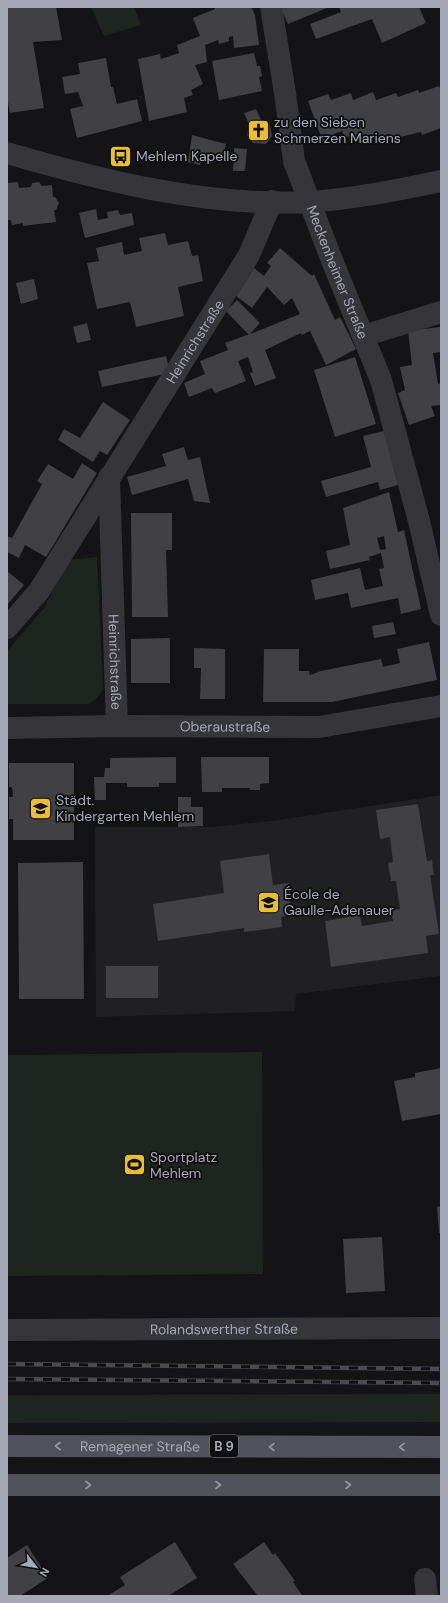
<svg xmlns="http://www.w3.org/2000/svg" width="448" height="1603" font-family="'DM Sans',sans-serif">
	<rect width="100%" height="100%" fill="#141315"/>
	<path fill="#201f22" d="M441 795V976L296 994 295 1011 96 1017 95 827H211L272 821Z"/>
	<path fill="#1e251f" d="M91 7H134L141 25 104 36Z
		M97 557 103 687C100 696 96 700 88 704H7V651L45 607 67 560Z
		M262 1052 263 1274 7 1276V1055Z
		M441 1394V1422L7 1423V1395Z"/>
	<path fill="#404045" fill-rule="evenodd" d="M7 7H56L62 40 33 42 44 108 10 113 8 102H7Z
		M215 7H251L255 15 259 45 234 48 233 36 229 37V41L219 44 218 40 205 45 207 62 195 65 203 84 191 90 193 95 184 98 187 112 149 121 138 59 160 54 161 59 179 53 177 45 200 36 193 18 215 9Z
		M285 7H329L288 24 281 9Z
		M339 7H419L426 23 382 43 372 19 316 39 310 24 341 12Z
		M254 53 257 66H260L262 76 259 77 262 91 219 100 212 61Z
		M106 58 111 87H113L117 104 137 99 142 121 77 138 70 109 83 106 78 92 65 94 62 77 80 74 78 63Z
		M439 86 441 89V128L422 135 421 132 400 137 399 135 390 138 389 134 378 138 377 135 367 138 366 134 356 138 354 135 345 138 342 131 334 134 335 138 323 142 308 101 328 94 331 100 351 93 353 100 373 92 376 100 396 93 398 97 418 90 419 93Z
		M256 109 261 120 270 125 272 136 266 144 253 143 247 135 249 124 244 113Z
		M192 135 226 144 222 160 202 154 200 165 188 162Z
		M234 148 247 149 245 171H233Z
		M18 182 19 188 31 187 32 183 39 182 42 186 52 185 53 197H55L59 203 56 210H54L56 222 23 226V223L12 225 11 220H7V183Z
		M96 209 98 220 108 218 107 212 118 210 120 215 132 213 134 225 85 238 79 213Z
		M165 233 168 245 188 241 192 256 198 255 203 281 178 287 184 316 136 327 130 302 97 309 87 263 99 261 96 248 122 242 124 255 142 251 139 238Z
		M280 248 312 276 314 274 335 320 340 317 356 349 326 365 310 331 302 335 301 333 265 350 276 378 255 386 250 373 253 372 248 357 238 361 246 381 215 393 212 388 189 397 184 383 205 374 200 361 228 350 225 343 258 331 300 314 292 298 284 305 267 287 252 308 236 296 254 268 264 276 271 266 267 263Z
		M34 279 38 299 21 304 16 283Z
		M237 300 260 323 249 335 226 311Z
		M87 323 91 340 77 343 73 327Z
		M440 327 441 352 433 353 438 384 441 383V405L431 406 435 416 409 425 398 393 405 390 400 367 412 365 408 331Z
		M166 356 170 373 102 387 98 371Z
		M355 357 376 424 335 437 314 370Z
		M103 402 130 420 107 455 100 451 93 462 58 440 64 429 80 438Z
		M384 431 398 485 380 490 378 482 326 497 321 481 371 467 363 436Z
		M184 447 188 460 200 457 210 503 194 501 188 479 132 495 127 477 166 466 162 454Z
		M82 463 97 473 46 557 25 545 19 558 7 552V536L12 538 42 484 37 481 48 464 73 479Z
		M389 492 398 532 404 530 421 609 401 614 398 598 351 608 348 593 315 600 311 580 360 568 365 590 383 586 379 569 384 568 381 553 369 557 370 560 330 569 326 551 350 545 343 508ZM384 536 386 549 380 550 377 538Z
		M131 513H172V550H166L168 617H132Z
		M7 571 24 585 7 605Z
		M393 622 396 634 374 638 372 626Z
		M170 638V683H131V639Z
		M429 642 437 680 332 702H263L264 649H299V671H309L310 675 321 671 381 659 383 667 400 663 397 649Z
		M194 648 225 649V699H200L201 668H194Z
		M176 757V783H159V787H127V783H106V800H95L94 777H104L105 768H110V758Z
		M201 757H269V783L260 784V790H250V788H222V792H202Z
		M9 763H74V840H13V819H9V797H13L12 787H9Z
		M178 797H191V807H203V826L178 827Z
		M418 804 427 861 432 860 434 875H430L439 934 426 936 428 953 331 967 325 921 360 915 362 926 393 921 391 910 400 909 396 881H391L388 863 393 862 390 837 380 839 376 810Z
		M269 854 273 885 289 883 291 897H289L291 915 281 917 282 927 244 932V928L158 941 153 904 224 893 220 861Z
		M83 862 84 999H19L18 863Z
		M106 966H158V998H106Z
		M441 1068V1114L402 1121 394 1081 415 1077V1073Z
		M441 1206V1232L439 1233 437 1207Z
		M382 1237 385 1291 346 1293 343 1239Z
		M175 1542 197 1578 168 1596H107L125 1585 120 1577Z
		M264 1542 273 1555 275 1553 295 1581 293 1582 302 1595 301 1596H258L233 1564Z
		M27 1545 48 1578 20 1596H7V1558Z"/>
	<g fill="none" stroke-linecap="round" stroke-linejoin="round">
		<g stroke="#35353a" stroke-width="22">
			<path id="s1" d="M271 7 285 93 294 161 333 263 381 380 419 521 441 615"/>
			<path d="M363 336 441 312"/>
			<path id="s2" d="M109 477 117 726"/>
			<path id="s3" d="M7 628 39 591 249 255 272 201"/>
			<path id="s4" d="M7 728 117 726 319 727 441 706"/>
			<path id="s5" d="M7 1330 441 1328"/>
			<path d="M425 1579 427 1596"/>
		</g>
		<path stroke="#35353a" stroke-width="22" d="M7 153C103 181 208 207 309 202 353 199 398 190 441 181"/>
		<g stroke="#515259" stroke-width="22">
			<path id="s6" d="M7 1446 441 1447"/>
			<path d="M7 1485H441"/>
		</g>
		<defs>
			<path id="rail" d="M7 1364 441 1369
				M7 1379 441 1383"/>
		</defs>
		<use href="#rail" stroke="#4a4b51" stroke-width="4.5"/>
		<use href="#rail" stroke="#0f0e10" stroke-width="3" stroke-dasharray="9" stroke-linecap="butt"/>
	</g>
	<defs><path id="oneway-chevron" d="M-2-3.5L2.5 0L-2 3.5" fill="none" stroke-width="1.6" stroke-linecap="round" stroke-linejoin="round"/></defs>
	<g stroke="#9598a3">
		<use href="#oneway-chevron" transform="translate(58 1446) rotate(-180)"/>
		<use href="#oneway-chevron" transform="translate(272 1447) rotate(-180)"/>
		<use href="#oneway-chevron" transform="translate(402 1447) rotate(-180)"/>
		<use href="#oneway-chevron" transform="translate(88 1485)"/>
		<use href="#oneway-chevron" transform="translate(218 1485)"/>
		<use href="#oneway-chevron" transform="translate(348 1485)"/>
	</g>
	<defs>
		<symbol id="church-square" viewBox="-11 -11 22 22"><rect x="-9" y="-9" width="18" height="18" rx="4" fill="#e9bd37" stroke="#0f0e10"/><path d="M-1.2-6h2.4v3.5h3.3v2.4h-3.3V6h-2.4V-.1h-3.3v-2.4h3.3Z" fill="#111"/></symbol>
		<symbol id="bus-square" viewBox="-11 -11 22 22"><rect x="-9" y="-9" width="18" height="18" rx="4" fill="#e9bd37" stroke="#0f0e10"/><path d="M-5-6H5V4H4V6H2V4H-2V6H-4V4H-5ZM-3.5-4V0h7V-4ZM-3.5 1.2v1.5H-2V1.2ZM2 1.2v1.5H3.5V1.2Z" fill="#111"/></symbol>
		<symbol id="school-square" viewBox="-11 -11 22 22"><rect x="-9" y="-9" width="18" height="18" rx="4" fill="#e9bd37" stroke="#0f0e10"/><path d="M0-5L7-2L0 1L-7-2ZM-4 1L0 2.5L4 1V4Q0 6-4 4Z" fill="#111"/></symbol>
		<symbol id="stadium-square" viewBox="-11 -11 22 22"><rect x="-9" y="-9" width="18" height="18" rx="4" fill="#e9bd37" stroke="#0f0e10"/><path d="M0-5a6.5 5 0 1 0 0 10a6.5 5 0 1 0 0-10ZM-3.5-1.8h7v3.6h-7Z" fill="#111"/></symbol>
	</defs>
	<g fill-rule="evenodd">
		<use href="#church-square" x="246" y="118" width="25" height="25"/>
		<use href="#bus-square" x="108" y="144" width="25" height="25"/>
		<use href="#school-square" x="28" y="796" width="25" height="25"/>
		<use href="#school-square" x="256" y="890" width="25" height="25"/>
		<use href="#stadium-square" x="122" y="1152" width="25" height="25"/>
	</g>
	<g text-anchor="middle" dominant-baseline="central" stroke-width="3.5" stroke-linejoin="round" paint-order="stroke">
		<rect fill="#0f0e10" stroke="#797a84" stroke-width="1" x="210" y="1435" width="28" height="22" rx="3"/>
		<g font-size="13" font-weight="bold" fill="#a6a9b5">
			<text x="224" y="1446">B 9</text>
		</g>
		<g font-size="14" fill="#a6a9b5" stroke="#0f0e10" text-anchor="start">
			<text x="274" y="122">zu den Sieben<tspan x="274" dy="16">Schmerzen Mariens</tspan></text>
			<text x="136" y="156">Mehlem Kapelle</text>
			<text x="56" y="800">Städt.<tspan x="56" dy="16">Kindergarten Mehlem</tspan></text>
			<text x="284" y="894">École de<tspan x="284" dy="16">Gaulle-Adenauer</tspan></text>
			<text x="150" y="1157">Sportplatz<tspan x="150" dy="16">Mehlem</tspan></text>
		</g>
		<g font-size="14" fill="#a6a9b5" stroke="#0f0e10">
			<text stroke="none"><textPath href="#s1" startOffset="275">Meckenheimer Straße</textPath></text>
			<text stroke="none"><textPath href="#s3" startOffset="343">Heinrichstraße</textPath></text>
			<text stroke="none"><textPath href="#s2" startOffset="185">Heinrichstraße</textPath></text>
			<text stroke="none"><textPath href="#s4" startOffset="218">Oberaustraße</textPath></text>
			<text stroke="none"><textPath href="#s5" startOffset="217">Rolandswerther Straße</textPath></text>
			<text stroke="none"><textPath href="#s6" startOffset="133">Remagener Straße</textPath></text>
		</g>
	</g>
	<rect width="448" height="1603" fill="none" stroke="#a6a9b5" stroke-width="16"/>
	<g transform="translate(36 1567) rotate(121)" stroke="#0f0e10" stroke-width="3" paint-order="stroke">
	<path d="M0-3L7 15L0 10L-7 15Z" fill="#a6a9b5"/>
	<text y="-6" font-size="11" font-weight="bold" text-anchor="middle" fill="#a6a9b5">N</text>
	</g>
</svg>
